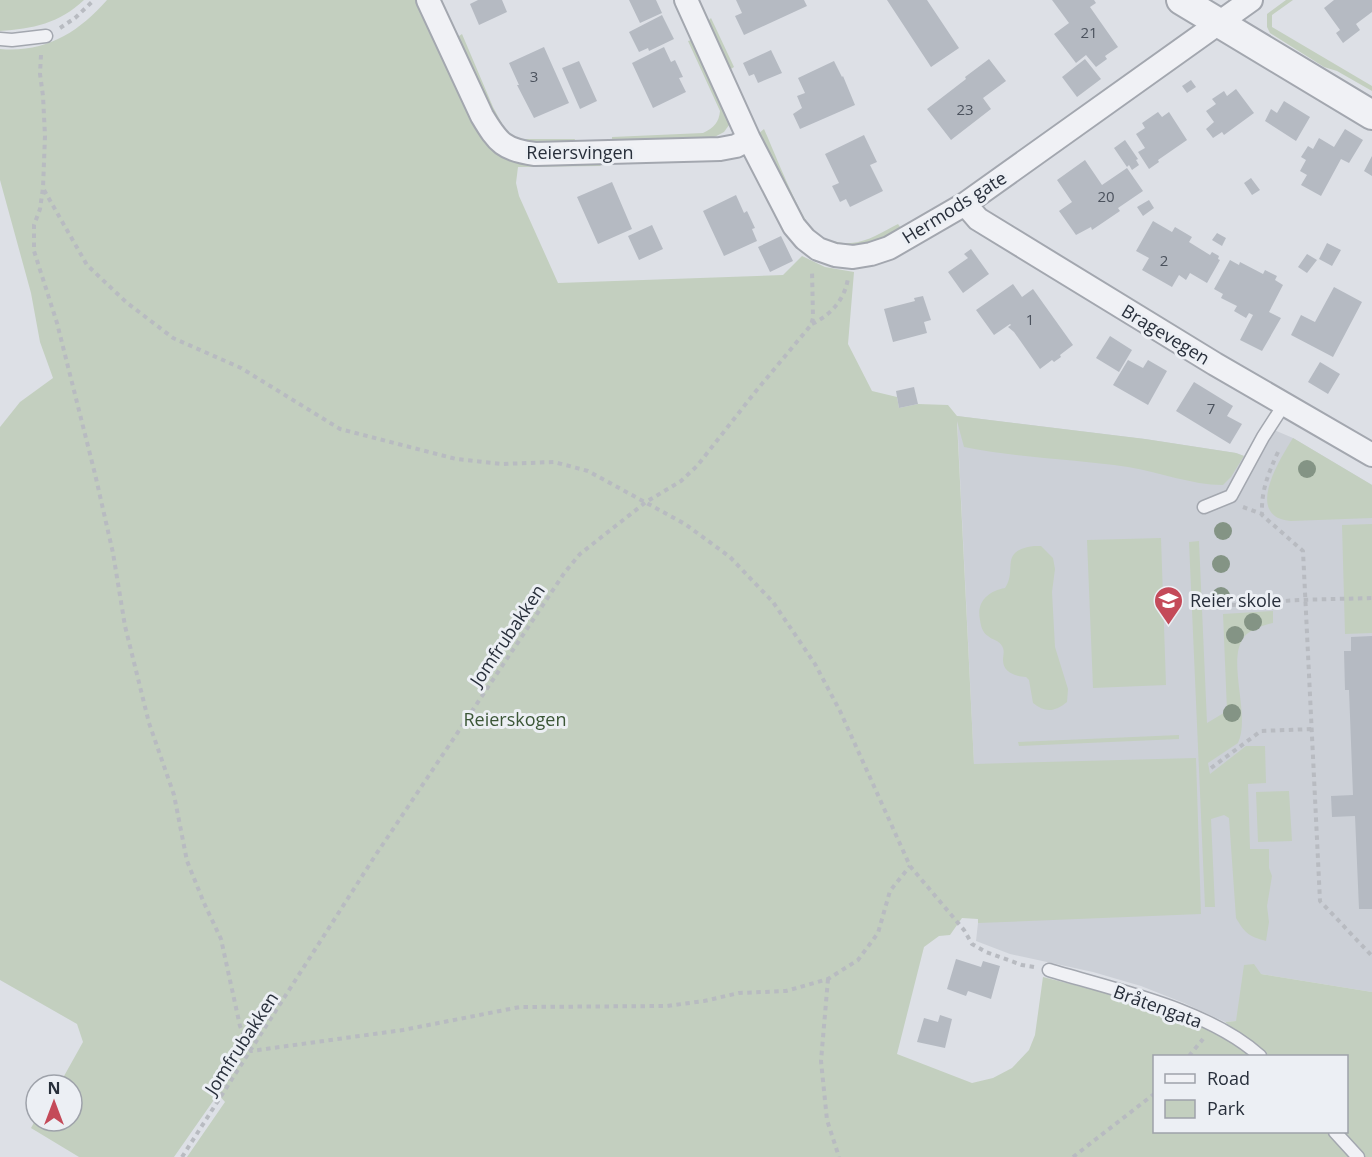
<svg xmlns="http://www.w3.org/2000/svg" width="1372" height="1157" font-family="'Open Sans',sans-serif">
	<rect width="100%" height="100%" fill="#dde0e6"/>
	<path fill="#ccd0d7" d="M957 416 1145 439 1236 453 1244 456 1262 425 1293 438 1372 485V992L1261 974 1236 1021 1225 1022 1184 1003 1141 986 1093 972 1010 954 976 941 978 923 974 764Z"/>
	<path fill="#c3cfbf" d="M0 0H84C60 23 32 29 0 31Z
		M107 0H420L484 136 598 160 601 166 518 167 516 183 519 196 558 283 783 275 802 256 825 267 854 272 848 344 872 391 897 397 899 408 918 404 948 405 957 416 1145 439 1236 453 1244 456 1231 477 1223 485C1191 485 1160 472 1128 467 1074 459 1018 458 964 447L957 421 974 764 1196 758 1201 914 978 923V919L962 918 950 935 939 936 924 947 897 1054 972 1083 993 1078 1012 1068 1029 1050 1035 1035 1043 977 1146 1003 1219 1035 1251 1056H1154V1132H1330L1351 1157H187L225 1102 218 1094 174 1157H79L31 1128 36 1119V1121H72V1085H59L83 1042 77 1024 0 980V427L20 402 53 378 40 342 31 293 0 180V49C45 53 78 33 107 0Z
		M1286 0H1293L1272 15V27L1372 86V91L1337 71 1324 67 1270 33 1267 27V14Z
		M711 18 734 67 729 70 707 22Z
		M462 34 493 107 507 133 521 139H575L573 145H521L503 135 456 38Z
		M695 39 730 116 729 125 724 132 707 141 612 143V137L703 133C714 128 719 122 720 111L688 41Z
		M764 129C774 151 801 221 816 233 825 240 840 244 851 243 868 242 884 231 898 224L903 231 862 248 824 244 806 230 758 134Z
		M1293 438 1372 485V518L1291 521C1243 517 1280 459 1293 438Z
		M1372 524V633L1345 634 1342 525Z
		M1161 538 1166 685 1093 688 1087 540Z
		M1199 541 1207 723 1227 711 1223 614 1273 611V623C1264 625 1250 629 1244 637 1226 660 1251 715 1238 743L1208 763 1210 774 1246 746H1265L1266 783 1248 784 1250 849H1269V868L1272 876 1267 906 1269 922 1266 941C1248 936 1245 933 1236 918L1229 818 1224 815 1211 819 1215 907H1205L1189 542Z
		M1034 546H1041L1053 558 1055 569 1052 592 1055 647 1068 689 1067 702C1055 712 1045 713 1033 703L1029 680 1026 677C1016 676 1003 673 1003 660 1003 655 1005 651 1002 646 999 640 992 640 988 636 982 632 981 626 980 620 976 601 989 591 1005 588 1018 569 998 551 1034 546Z
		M1179 735V739L1019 746 1018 742Z
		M1289 791 1292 841 1258 842 1256 792Z
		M1254 964 1261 974 1372 992V1157H1365L1343 1132H1346V1056H1265L1225 1022 1236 1021 1244 965Z"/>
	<path fill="#b5bac2" d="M478 0H502L507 12 479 25 470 4Z
		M629 0H656L662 13 640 23Z
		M736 0H804L807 6 744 35 735 16 742 13Z
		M887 0H927L959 48 931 67Z
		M1052 0H1094L1096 3 1090 7 1118 47 1105 56 1107 59 1096 67 1086 55 1076 63 1054 34 1069 23Z
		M1334 0H1372V12L1356 24 1360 30 1343 43 1336 33 1340 30 1324 8Z
		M662 15 674 39 649 51 648 48 639 52 629 32Z
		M544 47 569 103 534 118 517 85H519L509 63Z
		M664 47 671 62 675 60 683 77 679 78 686 92 653 108 632 63Z
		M771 50 782 73 758 83 754 74 749 76 743 63Z
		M989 59 1006 81 983 98 991 109 951 140 927 109 966 79 965 77Z
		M1085 59 1101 79 1077 97 1062 77Z
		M579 61 597 101 580 109 562 68Z
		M834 61 842 77 843 76 855 105 800 129 793 114 802 108 797 96 805 93 798 78Z
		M1191 80 1196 87 1187 93 1182 86Z
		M1236 89 1254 113 1224 135 1222 132 1213 138 1206 129 1214 122 1206 111 1216 104 1212 99 1224 91 1227 96Z
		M1284 101 1310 117 1296 141 1265 121 1271 109 1277 113Z
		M1158 112 1162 117 1169 112 1187 140 1158 160 1159 162 1149 169 1138 152 1145 148 1136 134 1145 128 1142 123Z
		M1345 129 1363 140 1349 163 1341 159 1321 196 1301 185 1307 175 1300 171 1306 160 1301 157 1308 146 1313 149 1319 138 1334 147Z
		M864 135 877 162 870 165 883 191 850 207 846 199 840 202 832 186 839 183 825 154Z
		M1125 140 1138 159 1136 160 1139 165 1132 170 1129 165 1127 167 1114 148Z
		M1372 156V176L1364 171Z
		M1085 160 1102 185 1127 168 1143 191 1118 208 1120 211 1092 230 1091 227 1076 235 1059 211 1072 202 1057 180Z
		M1251 178 1260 190 1252 195 1244 183Z
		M612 182 632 229 598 244 577 197Z
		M736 195 744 213 747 211 755 228 752 229 757 241 724 256 703 211Z
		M1149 200 1154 208 1143 216 1137 207Z
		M1153 221 1172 232 1175 227 1192 237 1189 242 1210 255 1212 252 1219 256 1218 259 1220 260 1207 283 1190 273 1186 280 1179 275 1172 287 1142 270 1149 258 1136 251Z
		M652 225 663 249 639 260 628 236Z
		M1217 233 1226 238 1222 246 1212 240Z
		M781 236 793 261 770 272 758 247Z
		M1327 243 1341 250 1332 266 1319 259Z
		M971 249 989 274 963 293 948 272 968 258 964 254Z
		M1307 254 1317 260 1307 273 1298 267Z
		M1230 260 1239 265 1240 262 1263 274 1265 270 1277 276 1275 280 1283 285 1269 312 1281 318 1262 351 1240 340 1253 315 1249 313 1246 318 1234 311 1237 306 1221 298 1223 294 1214 289Z
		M1013 284 1022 297 1033 289 1073 345 1060 355 1061 357 1054 362 1052 360 1040 369 1014 332 1008 327 1011 325 1010 324 994 335 976 310Z
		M1334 287 1362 302 1333 357 1291 335 1301 315 1315 322Z
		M923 296 931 320 924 322 927 333 893 342 884 309 915 301 914 298Z
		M1110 336 1132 350 1119 372 1096 358Z
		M1128 360 1143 368 1148 360 1167 371 1148 405 1113 385Z
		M1320 362 1340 374 1328 394 1308 382Z
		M1194 382 1233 406 1227 416 1242 424 1230 444 1176 411Z
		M914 387 918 404 899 408 896 391Z
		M1372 636V909H1359L1355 816 1332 817 1331 796 1353 795 1349 690H1345L1344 651H1351V637Z
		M956 959 981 967 983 961 1000 966 991 999 968 991 966 996 947 989Z
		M940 1015 952 1019 945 1048 917 1042 924 1018 938 1022Z"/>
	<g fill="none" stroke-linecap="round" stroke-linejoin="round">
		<defs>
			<path id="service" d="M0 39 12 40 46 36
				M1204 507 1231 496 1263 437 1285 403
				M1049 970C1115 990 1208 1009 1260 1056
				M1335 1132 1358 1157"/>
			<path id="minor" d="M428 0 482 116C498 143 504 150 535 154L720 149 736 146 749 139
				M686 0 749 139 794 226 805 239 818 249 835 255 853 257 871 254 889 248 965 204 1251 0
				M965 204 978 219 1215 364 1372 455"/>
			<path id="tertiary" d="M1181 0 1372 115"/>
		</defs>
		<use href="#service" stroke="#a3a7af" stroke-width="15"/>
		<use href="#minor" stroke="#a3a7af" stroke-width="26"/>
		<use href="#tertiary" stroke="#a3a7af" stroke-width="32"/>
		<path stroke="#b8bbc1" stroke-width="4" stroke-dasharray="4.5 4.5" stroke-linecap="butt" d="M60 28 75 18 94 0
			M41 55 40 74 43 96 45 136 43 188 40 209 34 225V251L57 323 95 474 113 553 125 626 149 723 174 795 187 861 204 903 221 939 240 1026 251 1051 403 1030 520 1007 667 1006 704 1001 739 993 786 991 828 979 858 960 878 933 890 891 910 866
			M44 190 87 265 126 302 173 338 241 368 340 429 456 459 502 464 554 462 588 471 685 524 730 557 773 602 815 664 840 711 910 866 964 930 972 944 986 952 1022 965 1034 967
			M812 324C831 315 845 299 848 278
			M1278 452C1268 474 1261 491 1262 515L1303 551 1320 901 1372 956
			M1243 507 1262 514
			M1205 606C1232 606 1257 603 1284 601 1313 599 1343 599 1372 598
			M1211 768 1261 731 1312 729
			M828 979 821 1061 827 1120 839 1157
			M1189 1056 1203 1039
			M182 1157 375 856 565 572 580 554 646 502 681 481 697 466 756 391 811 325 813 318 812 270
			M1073 1157 1154 1094"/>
		<use href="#service" stroke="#f0f1f5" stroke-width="12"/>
		<use href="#minor" stroke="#f0f1f5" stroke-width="22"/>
		<use href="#tertiary" stroke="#f0f1f5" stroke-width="28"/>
	</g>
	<g fill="#849485">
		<circle cx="1307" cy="469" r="9"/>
		<circle cx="1223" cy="531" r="9"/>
		<circle cx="1221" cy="564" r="9"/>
		<circle cx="1221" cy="596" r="9"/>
		<circle cx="1253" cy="622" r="9"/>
		<circle cx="1235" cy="635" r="9"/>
		<circle cx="1232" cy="713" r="9"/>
	</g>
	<defs>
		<symbol id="school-pin" viewBox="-11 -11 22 30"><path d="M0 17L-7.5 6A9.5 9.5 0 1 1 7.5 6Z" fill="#c44a59" stroke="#eceff4"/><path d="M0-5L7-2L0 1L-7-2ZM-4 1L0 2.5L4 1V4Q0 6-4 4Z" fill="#fff"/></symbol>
	</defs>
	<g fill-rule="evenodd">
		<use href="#school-pin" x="1152" y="584" width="33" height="45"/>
	</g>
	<g text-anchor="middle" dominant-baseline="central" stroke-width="6" stroke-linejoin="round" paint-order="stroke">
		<g font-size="15" fill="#4b525d">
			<text x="1089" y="32">21</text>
			<text x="534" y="76">3</text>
			<text x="965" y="109">23</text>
			<text x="1106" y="196">20</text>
			<text x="1164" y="260">2</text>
			<text x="1030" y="319">1</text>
			<text x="1211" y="408">7</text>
		</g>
		<g font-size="18" fill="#282f3b" stroke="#eceff4">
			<text x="580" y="152">Reiersvingen</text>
			<text transform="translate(954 207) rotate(-32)">Hermods gate</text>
			<text transform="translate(1166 334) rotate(31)">Bragevegen</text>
			<text transform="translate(507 635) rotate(-56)">Jomfrubakken</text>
			<text transform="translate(1158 1006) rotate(20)">Bråtengata</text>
			<text transform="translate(241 1043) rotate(-57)">Jomfrubakken</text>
		</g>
		<g font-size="18" fill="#282f3b" stroke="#eceff4" text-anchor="start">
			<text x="1190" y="600">Reier skole</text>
		</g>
		<g font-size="18" fill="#3b5636" stroke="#eceff4">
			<text x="515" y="719">Reierskogen</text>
		</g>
	</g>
	<rect x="1153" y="1055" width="195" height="78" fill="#eceff4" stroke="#9ea2aa" stroke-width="1.5"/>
	<rect x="1165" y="1074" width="30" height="9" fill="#f0f1f5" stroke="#9ea2aa" stroke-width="1.5"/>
	<text x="1207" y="1085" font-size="18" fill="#282f3b">Road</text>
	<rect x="1165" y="1100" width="30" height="18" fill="#c3cfbf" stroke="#9ea2aa" stroke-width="1.5"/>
	<text x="1207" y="1115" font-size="18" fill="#282f3b">Park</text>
	<g transform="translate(54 1103)"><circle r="28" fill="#eceff4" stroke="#9ea2aa" stroke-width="1.5"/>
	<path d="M0-4.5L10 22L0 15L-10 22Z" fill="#c44a59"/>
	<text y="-9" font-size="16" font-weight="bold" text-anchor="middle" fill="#282f3b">N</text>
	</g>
</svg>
